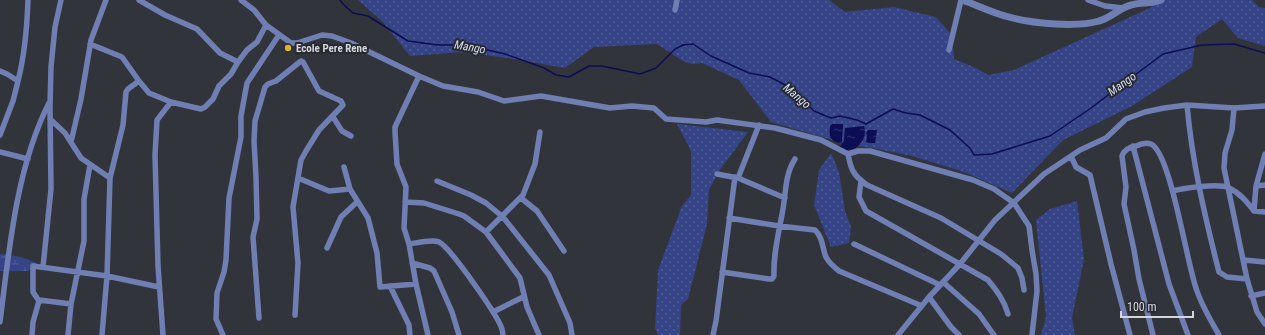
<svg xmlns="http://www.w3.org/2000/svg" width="1265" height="335" font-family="'Roboto Condensed',sans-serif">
	<defs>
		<pattern id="green-dots" width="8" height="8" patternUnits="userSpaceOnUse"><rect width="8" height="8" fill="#354486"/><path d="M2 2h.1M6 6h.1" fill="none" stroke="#525e96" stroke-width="1.8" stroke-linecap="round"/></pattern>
		<pattern id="wetland-marsh" width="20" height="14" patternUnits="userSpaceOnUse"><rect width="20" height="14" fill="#354486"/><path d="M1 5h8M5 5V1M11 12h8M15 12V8" fill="none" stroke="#525e96"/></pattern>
		<pattern id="water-ripples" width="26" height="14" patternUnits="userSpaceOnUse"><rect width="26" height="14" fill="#0c0d54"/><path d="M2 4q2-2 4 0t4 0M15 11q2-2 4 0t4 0" fill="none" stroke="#2f306c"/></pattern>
	</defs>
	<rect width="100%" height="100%" fill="#32343b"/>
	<path fill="url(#green-dots)" d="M358 0H829L845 12 894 7 936 17 952 35 954 59 976 68 988 75 1014 70 1150 8 1156 0H1252L1259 7 1265 8V46L1238 38 1222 19 1196 37 1192 67 1132 106 1063 140 1012 193 964 172 912 156 873 148 850 145 771 122 739 80 702 63 692 64 683 61 657 44 594 47 565 68 520 60 463 52 410 56 383 22Z
		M677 124 748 132 719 171 709 190 707 224 688 299 681 305 680 335H658L655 328 658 270 682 206 691 195V151Z
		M831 153 839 172 845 211 851 227 849 243 831 247 814 205 819 170Z
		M1077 201 1084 259 1072 318 1075 335H1041L1046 317 1036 220 1050 209Z"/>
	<path fill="url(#wetland-marsh)" d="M0 254C13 255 24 257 36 263L28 271H0Z"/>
	<path fill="url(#water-ripples)" d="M832 124H843L842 142 838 143C829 139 829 136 830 126Z
		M864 126C868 137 859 150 848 150 845 150 842 148 839 147L844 141 845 128Z
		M868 130H877L875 143H869L866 142 867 135 866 133Z"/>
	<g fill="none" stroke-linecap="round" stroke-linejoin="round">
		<path stroke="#0c0d54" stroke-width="1.5" d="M340 0 344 5 353 13 368 16 408 41 438 45H466L505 54 544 68 556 75 569 77 589 66H602L640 74 656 68 675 49 683 45 693 44 711 56 749 73 770 77 789 87 814 111 831 118 840 116 857 120 866 124 893 109 906 113 920 115 950 130 970 148 974 155 992 154 1050 136 1091 108 1163 54 1202 45 1234 44 1265 53"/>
		<path stroke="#6f7fb3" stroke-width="5.5" d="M139 0 165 15 197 29 220 53 238 62
			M241 0 254 10 266 25 291 43H297L322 35 332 36 351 43 419 76 443 86 478 92 504 101 541 96 610 108 632 106 654 108 666 119 706 122 717 120 775 128 821 140 848 154 858 151H870L973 180 994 189 1014 203 1029 226 1032 250 1036 274 1037 291 1032 335
			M1088 0 1105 6 1123 8
			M675 10 677 0
			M90 44 122 57 139 81 149 93 171 102 201 109 205 107 213 99 219 86 231 74 238 62 247 50 257 42 266 25
			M949 50 961 0
			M0 71 7 74 18 81 13 101 0 135
			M419 76 395 127V132L397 164 406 187 404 228 409 244 416 284 428 335
			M18 81C25 54 27 28 28 0
			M1187 105C1192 162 1205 217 1219 272L1227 277 1247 279
			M1234 108 1232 130 1225 153 1224 168 1247 279 1257 312 1265 324
			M333 117 342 131 351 136
			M50 119 65 133 81 158 110 178
			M71 142 81 99 91 40 106 0
			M1133 146 1169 284 1188 335
			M0 152 28 159
			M848 154C851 170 853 175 867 185L941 218 1001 254 1018 268 1022 278 1024 290
			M1071 156 1076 167 1090 175 1111 264 1130 335
			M344 167 350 189 368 218 377 253 380 287 416 284
			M717 174 738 178 785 198
			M298 178 329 191 350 189
			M738 178 759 125
			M437 181 471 195 486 203 503 217 549 275 570 323 572 335
			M861 181 859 197 866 211 988 280C997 291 1004 300 1008 314
			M1256 186 1265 185
			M1173 191C1183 188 1220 183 1229 188 1240 193 1247 202 1254 211L1265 212
			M521 198 537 211 564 251
			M405 202 424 203 459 214 464 216 486 232 520 278 527 307 539 335
			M1254 211 1256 186 1265 154
			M729 218 779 226 815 230C823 237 822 248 826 257 829 263 834 267 839 271L922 306
			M486 232 523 195 535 164 540 132
			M409 244C416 243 433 239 439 242 450 247 498 316 502 329 502 330 503 334 503 335
			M854 244 940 285
			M327 248 341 217 357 202
			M1244 260 1265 262
			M412 263 430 268 434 271 452 312 459 335
			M43 267 51 189 50 106 51 67 55 27 61 0
			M722 272 769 279H772L774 276C773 254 779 232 783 209 786 192 785 174 795 159
			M943 282 979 314 994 335
			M390 286 409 325 410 335
			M1251 296 1265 293
			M929 297 951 327 959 335
			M39 300 71 304
			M493 312 523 297
			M259 318 253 237 257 219 256 177 254 141 255 121 265 87 268 84 276 81 301 61 303 62 319 91 341 101 343 105 319 130 306 151 301 160 293 207 298 263 295 315
			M0 322C9 251 16 168 49 103
			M32 335 33 322 39 301 33 292V266L107 276 159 287
			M68 335 71 304 84 241V199L90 165
			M102 335 107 276 110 178 123 125 126 92 128 89 139 81
			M163 335 158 266 155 155 157 120 171 102
			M223 335 216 319 217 293 224 272 226 260 229 198 241 137V116L247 83 279 35
			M713 335 716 321 735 177
			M898 335 929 297 960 264 995 220 1044 174 1080 150 1106 138 1126 119 1145 112 1164 108 1187 105 1234 108 1265 106
			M1153 335 1139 279 1134 250 1124 204 1126 187 1122 156C1124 150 1130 147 1136 146 1140 144 1146 142 1151 144 1171 153 1187 266 1197 291 1202 306 1211 321 1219 335"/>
		<path stroke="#6f7fb3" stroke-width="7" d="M962 0C977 5 990 12 1005 16 1029 23 1075 28 1099 21 1111 18 1119 8 1131 5 1141 2 1152 4 1161 0"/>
	</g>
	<circle fill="#dab333" stroke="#282a31" stroke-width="1.5" cx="288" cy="48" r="4"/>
	<g text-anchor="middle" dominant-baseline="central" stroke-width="4" stroke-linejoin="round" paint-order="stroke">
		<g font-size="11" font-weight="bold" fill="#d6d7dc" stroke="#282a31" text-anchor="start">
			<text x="296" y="48">Ecole Pere Rene</text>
		</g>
		<g font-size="12" font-style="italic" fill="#d6ddf2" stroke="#282a31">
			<text transform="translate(470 47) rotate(10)">Mango</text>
			<text transform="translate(1122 84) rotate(-36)">Mango</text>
			<text transform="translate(797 96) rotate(40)">Mango</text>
		</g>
	</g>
	<path d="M1121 311v6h72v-6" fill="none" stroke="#d6d7dc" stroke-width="2"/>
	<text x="1127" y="311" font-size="12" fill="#d6d7dc" stroke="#282a31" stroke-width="3" paint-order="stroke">100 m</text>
</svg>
